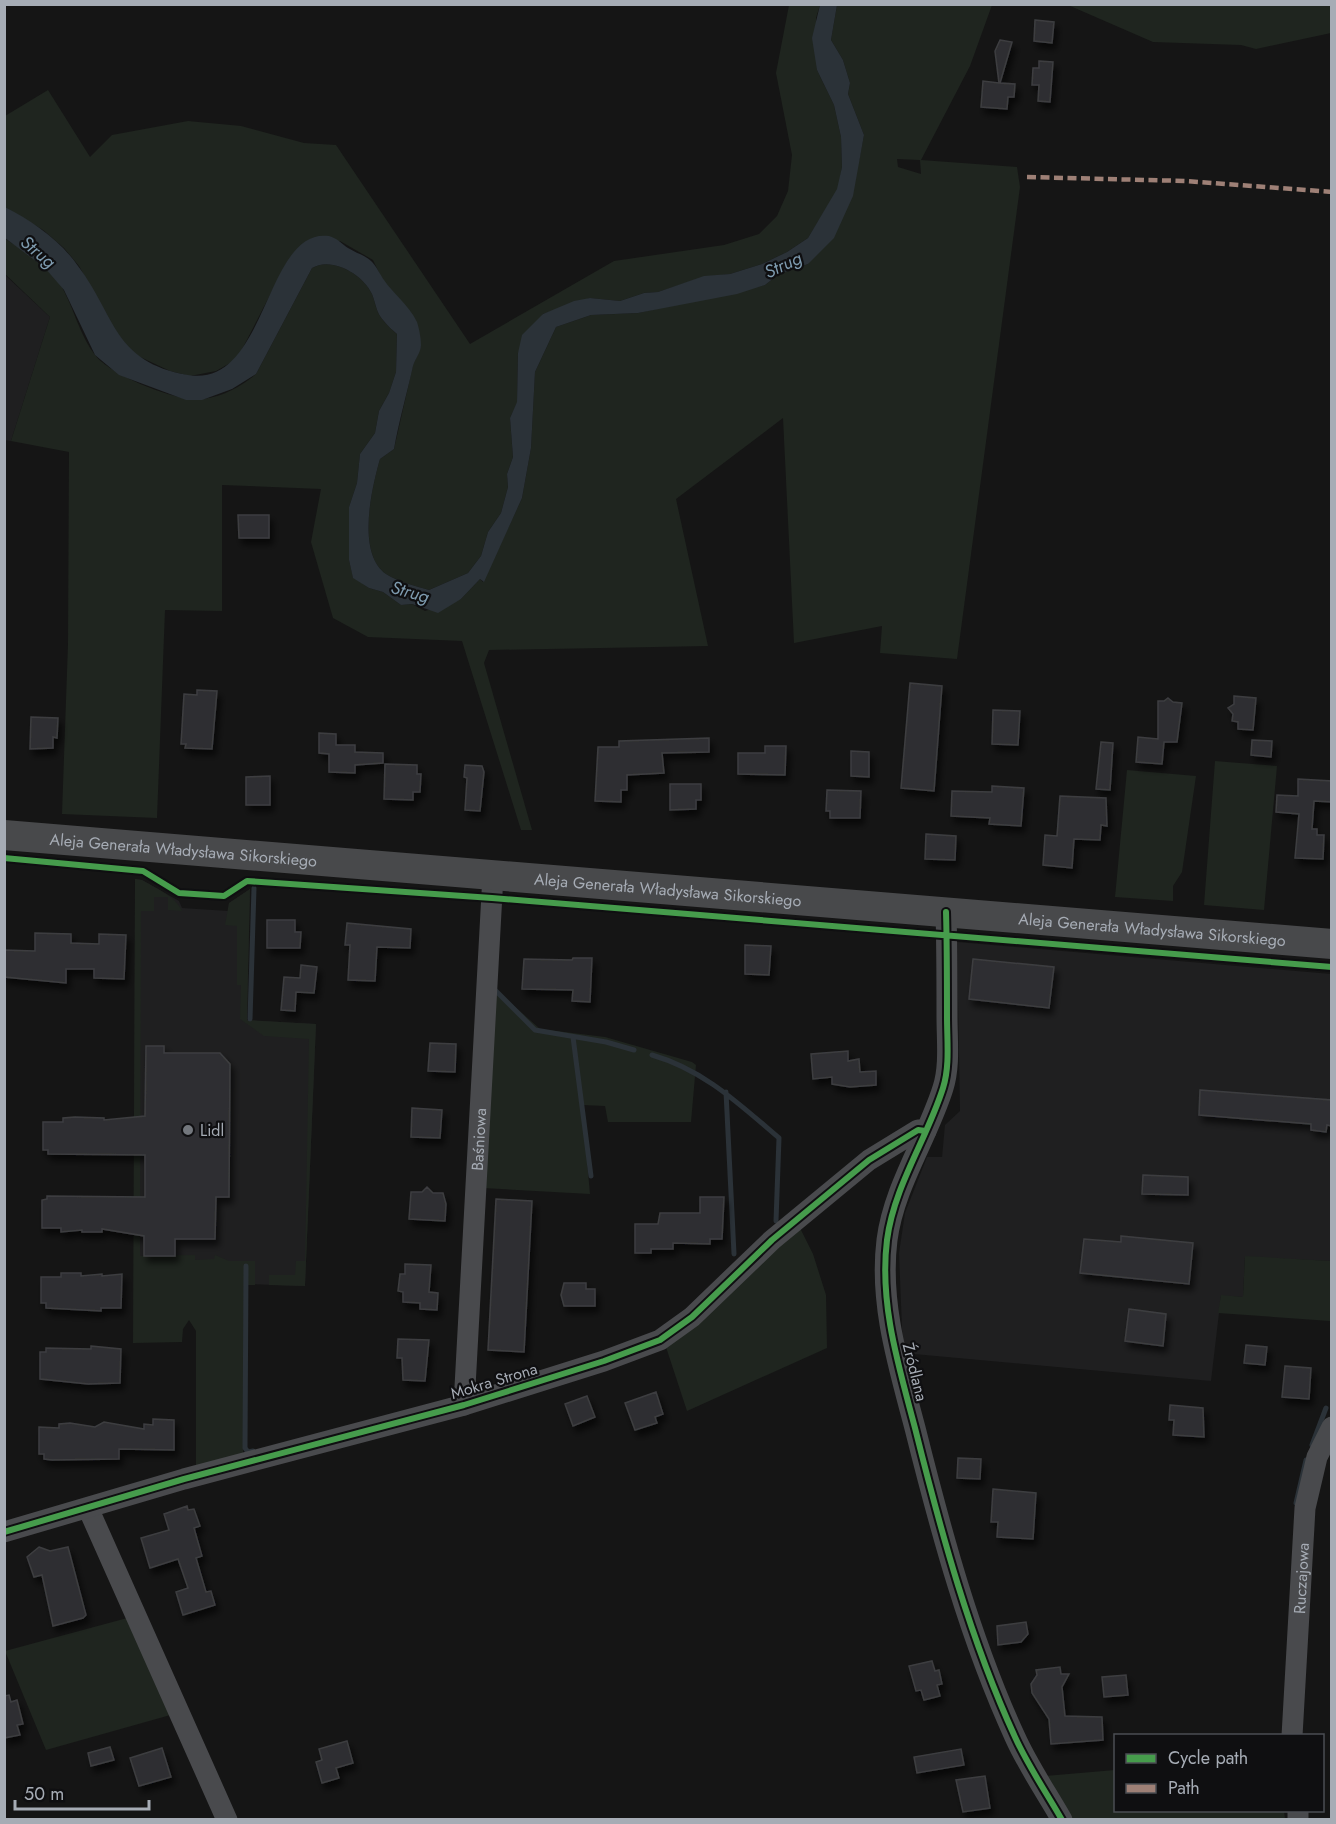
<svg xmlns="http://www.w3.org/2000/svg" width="1336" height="1824" font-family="Jost,sans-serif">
	<defs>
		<filter id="shadow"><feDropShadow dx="3.5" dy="6" stdDeviation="3" flood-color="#0009"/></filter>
	</defs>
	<rect width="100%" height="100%" fill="#151515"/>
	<path fill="#1f1f20" d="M4 274 50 317 11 441 4 440Z
		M135 879 142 880 179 901 182 908 228 911 229 903 250 889 247 1020 316 1024 305 1286 134 1280Z
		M957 942 1331 974V1261L1245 1257 1243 1297 1221 1296 1211 1381 903 1353 899 1253 905 1213 927 1157H942L945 1125 960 1111Z"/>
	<path fill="#1f251f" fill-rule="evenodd" d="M789 5H820L816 18 817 70 834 105 841 137 842 167 838 189 808 238 787 252 762 264 730 274 704 277 658 292 644 293 620 301 590 298 543 314 518 353 517 403 510 418 513 457 507 474 508 487 501 513 488 532 481 556 468 573 429 590C416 586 398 582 386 574 356 553 372 487 380 459L394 449 413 365 421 346 416 321 384 283 373 260 340 241 298 249 287 262 237 359 216 371 190 376 170 371 134 354 115 331 79 266 64 248 43 230 5 207V116L48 90 90 157 112 135 188 121 241 126 304 143 336 145 470 344 614 261 724 245 759 234 777 216 788 191 792 155 776 73Z
		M837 5H992L970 66 921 160 1017 167 1020 187 957 659 880 653 882 626 794 643 783 418 676 499 708 646 489 650 484 663 532 830H521L462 641 368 637 333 618 311 542 321 489 222 485V611L165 610 157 818 62 814 68 644 69 452 11 441 50 317 5 274 4 238C26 252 54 269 65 293 75 313 81 337 95 355 110 375 178 403 203 399 222 397 242 386 256 374L312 268C331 256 363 274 372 294 376 304 376 312 383 320 387 325 392 330 397 334L396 372 389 393 379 411 375 433 360 454 357 483 349 507V560L353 577 369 588 383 592 401 605 412 604 425 611 461 599 480 579 483 582 522 498 531 448 535 372 556 327 591 315 638 313 765 285 779 274 808 264 859 161 864 135 848 94 850 83 843 60 831 40ZM897 159 920 160 921 174 898 167Z
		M1068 5H1331V33L1256 49 1241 45 1153 42Z
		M1215 761 1277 766 1264 910 1204 905Z
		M1127 770 1196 776 1182 872 1173 886V901L1115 897Z
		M135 879 142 880C159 890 175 896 182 911L168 910V897H154V911H141L140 1256 195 1255V1260L214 1259 215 1255 229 1261H255V1285H244L243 1457 196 1467V1331L189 1320 183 1329 182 1342 133 1343Z
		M250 889 247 1020 316 1024 305 1286 269 1285V1275H295L296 1261H305L309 1039 264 1036 240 1019 241 985H237V926L225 925 229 903Z
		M494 988 540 1029 605 1037 692 1062 696 1065 691 1122H608L605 1106 582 1105 590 1194 483 1188Z
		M798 1224 813 1254 826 1295 827 1348 687 1411 665 1344Z
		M1245 1256 1331 1261 1330 1321 1218 1313 1221 1295 1243 1297Z
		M131 1617 174 1714 46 1750 5 1651Z
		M1115 1770 1116 1810 1284 1811 1285 1819H1070L1045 1776Z"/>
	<path fill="#2b3238" d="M820 5H837L831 40 843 60 850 83 848 94 864 135 853 196 834 238 808 264 779 274 765 285 737 294 638 313 591 315 556 327 535 372 531 448 522 498 484 582 480 579 461 599 438 613 412 604 401 605 383 592 369 588 353 578 349 560V507L357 483 360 454 375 433 379 411 389 393 396 372 397 334C392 330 387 325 383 320 376 312 376 304 372 294 363 274 331 256 312 268L256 374 232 389 202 400H186L119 375 95 355 64 290 45 268 5 238V207C32 221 60 240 78 266 116 316 113 362 188 375 268 389 264 227 329 236 337 238 342 244 348 248 363 257 370 255 379 272 388 290 409 304 417 322 419 328 421 338 421 345 421 352 415 359 413 366 407 393 399 421 394 449L380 459C372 487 356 553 386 574 398 582 416 586 429 590L468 573 481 556 488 532 501 513 508 487 507 474 513 457 510 418 517 402 518 353 522 335 543 314 574 301 590 298 620 301 644 293 658 292 704 276 730 274 762 264 787 252 808 238 837 189 842 167 841 137 834 105 817 70 812 38Z"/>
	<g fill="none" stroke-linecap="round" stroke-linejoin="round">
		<path stroke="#2b3238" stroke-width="5" d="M493 988 535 1030 606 1042 634 1050
			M250 1019 254 888
			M573 1037 591 1176
			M652 1055C704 1070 739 1104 779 1138L776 1221
			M726 1092 734 1254
			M246 1266 245 1448 248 1452 253 1451
			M1312 1445 1326 1408
			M1296 1503 1306 1460"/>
	</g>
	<path fill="#2f2f30" stroke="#3d3e41" stroke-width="1.5" filter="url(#shadow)" d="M1035 20 1054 22 1052 43 1034 41Z
		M1000 40 1012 42 1000 83 1015 84 1014 97H1008L1007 109 981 107 983 81 999 83 995 51Z
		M1039 61 1053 62 1050 102 1038 101 1039 85H1032L1033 68H1039Z
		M238 515H269V538H239Z
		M910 683 942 686 934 791 901 788Z
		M197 690 217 691 212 749 185 748 186 744H181L184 694 197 695Z
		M1234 696 1256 698 1253 730 1238 729V722L1232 721 1233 714 1228 708 1234 704Z
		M1168 698 1173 702 1182 703 1177 742H1164L1162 764 1136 762 1138 737 1158 739V701H1164Z
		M993 710 1020 711 1018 745 992 744Z
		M31 717 58 718 57 738 53 737V748L30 749Z
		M319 733 336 734V745H355V752L383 753V763L355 765V773L329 772V754L319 753Z
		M709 738V752L662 753 664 773 627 775V790H621V802L595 801 598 747H619V741Z
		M1252 740 1272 741 1271 757 1251 755Z
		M1101 742 1113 743 1110 790 1096 789Z
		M765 746H786L785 775 738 774V753H765Z
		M851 751 869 752V777L851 776Z
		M385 764 417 765V774H421L420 792H413V800L384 799Z
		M465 765 482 766 484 772 480 811 465 810 467 778 464 777Z
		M270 776V805H246V777Z
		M1298 779 1332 781V802L1314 801 1312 829H1317V835H1324L1323 859 1295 858 1299 814 1276 812 1277 795 1298 796Z
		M670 784H701V800H696V809L670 810Z
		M992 786 1024 788 1021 826 989 824 990 818 951 816 952 791 992 792Z
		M827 790 861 791 860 818H830V811H826Z
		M1060 796 1106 798 1107 826 1101 825 1100 840 1074 839 1072 868 1043 865 1045 835 1057 836Z
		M926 834 956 836 955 860 925 859Z
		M267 920H295V932H301L300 948H267Z
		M347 923 411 929 410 948 377 947 375 981 348 980 350 945H345Z
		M35 933 71 934V943L99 944V934L126 935 124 979 94 978V969H66V983L4 977V950L35 951Z
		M745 945 771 946 769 975 745 974Z
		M573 958H592L590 1002 572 1001 573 990 522 989 524 959 572 960Z
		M973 959 1054 967 1049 1008 969 999Z
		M301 965 317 967 314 993 296 992 295 1011 281 1010 284 977 300 978Z
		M430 1043 456 1044 455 1072 428 1071Z
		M146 1046H164V1053H220L230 1064 229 1197H216L215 1239H175V1256H144V1236L102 1229V1232H82V1230L61 1232V1228H42V1200L47 1199V1196L145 1197V1155L48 1154V1150H43V1122H63V1118L75 1117 104 1118V1120L145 1116Z
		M848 1051V1061L859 1059 860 1072 876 1071V1085L850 1087 832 1084V1077L813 1079 811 1054Z
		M1200 1090 1332 1100V1126L1327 1125 1326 1132 1311 1130V1124L1199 1115Z
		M412 1108 442 1110 440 1138 411 1137Z
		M1143 1175 1188 1177V1195L1142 1194Z
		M427 1187 433 1193H443L446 1204 445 1221 409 1219 411 1192H422Z
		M700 1197H724L722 1239H710V1244L673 1243V1249H651V1253H635V1224H658L660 1213H700Z
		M496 1199 532 1201 524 1352 488 1350Z
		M1121 1236 1193 1243 1189 1284 1080 1273 1084 1239 1121 1242Z
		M405 1264 431 1265 429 1292 438 1293 437 1310 420 1309V1303L403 1302V1292L398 1291 400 1274H405Z
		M61 1273H81V1276L102 1274V1276L122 1274 121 1308H101V1311L46 1308V1303H41V1277H61Z
		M564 1283H586V1289H595V1306H564L561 1295Z
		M1129 1309 1166 1314 1163 1346 1125 1341Z
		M398 1339 429 1340 425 1381 403 1380 402 1358H397Z
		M1246 1345 1267 1347 1265 1365 1244 1363Z
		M91 1346 121 1349 120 1383 88 1384 40 1379V1352H46V1348L91 1349Z
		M1285 1366 1311 1368 1309 1399 1282 1397Z
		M656 1392 663 1414 655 1417 657 1423 635 1430 625 1403Z
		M587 1396 595 1417 573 1426 565 1404Z
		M1170 1405 1203 1408 1204 1437 1173 1435 1174 1420H1169Z
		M153 1419 174 1420V1450L119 1449V1459L52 1460 44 1459V1454H39V1427L59 1428V1424L70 1423 95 1427 104 1422 144 1429V1424L153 1425Z
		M958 1458 981 1459 980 1479 957 1478Z
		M993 1489 1036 1493 1033 1539 997 1537 998 1522H991Z
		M187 1506 188 1510 194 1509 200 1526 194 1528 202 1556 196 1558 206 1592 211 1591 215 1605 183 1615 176 1592 188 1588 178 1559 150 1568 141 1538 169 1530 164 1514Z
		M39 1547 50 1551 68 1547 86 1615 83 1618 53 1626 42 1575 34 1577 27 1557Z
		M1026 1622 1028 1634 1021 1642 998 1645 997 1626Z
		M932 1661 935 1671 939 1670 942 1684 937 1685 940 1696 924 1700 921 1690 916 1691 909 1666Z
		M1060 1667 1061 1674H1069L1062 1687 1065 1716 1102 1717 1103 1740 1051 1744 1049 1719 1032 1693 1031 1684 1037 1675 1036 1670Z
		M1126 1675 1128 1695 1104 1697 1102 1677Z
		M9 1695 11 1702 17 1700 23 1724 17 1725 20 1735 4 1738V1696Z
		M347 1741 353 1763 336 1768 339 1778 322 1783 316 1762 322 1760 319 1749Z
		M110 1747 114 1760 91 1766 88 1753Z
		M162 1748 171 1777 139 1786 130 1758Z
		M961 1749 964 1765 917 1773 914 1757Z
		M985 1776 990 1808 963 1812 956 1780Z"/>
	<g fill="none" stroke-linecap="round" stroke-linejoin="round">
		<g stroke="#494a4d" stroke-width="21">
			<path d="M946 912C947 947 947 982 947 1017 947 1041 950 1066 943 1088 927 1139 894 1186 887 1240 879 1304 899 1367 915 1428 941 1532 970 1639 1015 1737 1028 1766 1046 1792 1062 1820"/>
			<path id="s1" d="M464 1405 493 875"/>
			<path d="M88 1508 227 1820"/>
			<path d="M4 1532 184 1479 464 1405 604 1361 660 1340 692 1317 772 1240 869 1160 918 1130 926 1131"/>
			<path id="s2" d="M1292 1736 1305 1508 1317 1457 1332 1427"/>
			<path d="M1298 1810V1820"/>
		</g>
		<path stroke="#48494b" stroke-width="30" id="s3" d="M4 835 1332 944"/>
		<path stroke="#9e8076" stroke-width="4.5" stroke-dasharray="9 4.5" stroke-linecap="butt" d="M1027 177 1186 181 1332 192"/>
		<defs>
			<path id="cycleway" d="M4 858 143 871 179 893 224 896 247 881 492 898 1332 967
				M946 912C947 947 947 982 947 1017 947 1041 950 1066 943 1088 927 1139 894 1186 887 1240 879 1304 899 1367 915 1428 941 1532 970 1639 1015 1737 1028 1766 1046 1792 1062 1820
				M4 1532 184 1479 464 1405 604 1361 660 1340 692 1317 772 1240 869 1160 918 1130 926 1131"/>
		</defs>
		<use href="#cycleway" stroke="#0f0f11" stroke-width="10"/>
		<use href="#cycleway" stroke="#469c4c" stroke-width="6"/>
	</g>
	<circle fill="#73777d" stroke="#0f0f11" stroke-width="2" cx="188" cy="1130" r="6"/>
	<g text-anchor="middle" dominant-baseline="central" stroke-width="4.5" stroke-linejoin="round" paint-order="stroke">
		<g font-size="16" fill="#a6acb5" stroke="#0f0f11">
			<text stroke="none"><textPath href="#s3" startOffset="180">Aleja Generała Władysława Sikorskiego</textPath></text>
			<text stroke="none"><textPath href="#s3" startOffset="666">Aleja Generała Władysława Sikorskiego</textPath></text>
			<text stroke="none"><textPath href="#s3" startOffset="1152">Aleja Generała Władysława Sikorskiego</textPath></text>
			<text stroke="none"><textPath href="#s1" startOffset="266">Baśniowa</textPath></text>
			<text transform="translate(915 1372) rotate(76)">Źródlana</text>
			<text transform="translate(494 1381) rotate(-17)">Mokra Strona</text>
			<text stroke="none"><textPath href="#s2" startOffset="158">Ruczajowa</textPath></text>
		</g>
		<g font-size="16" fill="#a6acb5" stroke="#0f0f11" text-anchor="start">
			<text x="200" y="1130">Lidl</text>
		</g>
		<g font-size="18" font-style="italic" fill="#7e9baf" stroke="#0f0f11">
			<text transform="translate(38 252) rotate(40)">Strug</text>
			<text transform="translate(783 265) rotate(-25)">Strug</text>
			<text transform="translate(410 592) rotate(16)">Strug</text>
		</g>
	</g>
	<rect width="1336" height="1824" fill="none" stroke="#a6acb5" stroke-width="12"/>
	<rect x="1114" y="1734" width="210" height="78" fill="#0f0f11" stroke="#4b4e53" stroke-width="1.5"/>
	<rect x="1126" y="1754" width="30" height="9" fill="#469c4c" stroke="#4b4e53" stroke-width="1.5"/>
	<text x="1168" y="1764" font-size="18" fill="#a6acb5">Cycle path</text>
	<rect x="1126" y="1784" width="30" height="9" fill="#9e8076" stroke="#4b4e53" stroke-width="1.5"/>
	<text x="1168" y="1794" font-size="18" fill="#a6acb5">Path</text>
	<path d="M15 1800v9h134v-9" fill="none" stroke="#a6acb5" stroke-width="3"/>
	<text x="24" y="1800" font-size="18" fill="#a6acb5" stroke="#0f0f11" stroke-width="4.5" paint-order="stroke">50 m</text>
</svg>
